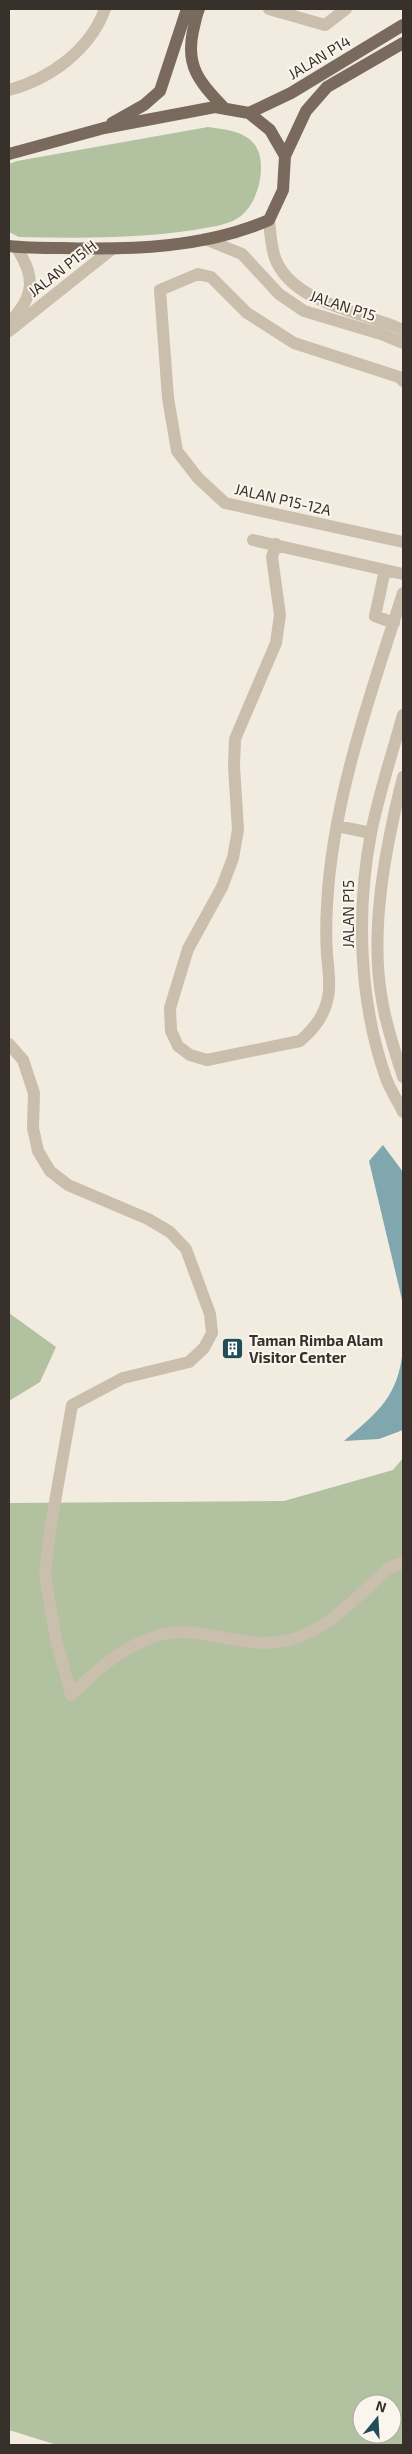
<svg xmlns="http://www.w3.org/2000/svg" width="412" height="2454" font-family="'Exo 2',sans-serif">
	<rect width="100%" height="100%" fill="#f2ece0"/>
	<path fill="#b2c1a0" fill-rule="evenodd" d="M208 127C229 130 255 132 260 157 264 177 256 206 238 218 226 226 208 227 194 230 136 239 78 238 19 237L9 232V164L17 161Z
		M9 1313 56 1347 40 1382 9 1401Z
		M403 1458V2445H57L9 2430V1503L284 1501 393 1470ZM362 2404H392V2434H362Z"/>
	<path fill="#80a6ae" d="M383 1145 403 1172V1304L369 1161Z
		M403 1349V1430L379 1439 344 1441C379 1411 398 1397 403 1349Z"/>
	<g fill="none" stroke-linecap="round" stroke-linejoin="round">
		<path stroke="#cabeac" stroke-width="12" d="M269 9 325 25 346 9
			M9 90C50 79 90 50 105 9
			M269 220C270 233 271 246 275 258 293 305 363 311 403 330
			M205 239 242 254 279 294 304 311 381 334 403 343
			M9 323C34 297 37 278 16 247
			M9 331 112 249
			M403 381 399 377 294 343 247 313 211 277 198 274 160 290 168 398 177 451 198 478 225 503 403 542
			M253 540 403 574
			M276 544 272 557 280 615 276 643 235 739 234 766 238 830 233 858 222 887 188 949 170 1008 171 1031 178 1046 190 1055 207 1060 300 1041C313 1030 325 1015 328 997 331 984 328 968 327 955 326 939 326 922 327 906 332 800 371 693 403 593
			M385 570 375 616 394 623
			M403 715C392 754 379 793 371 833 356 912 359 1002 386 1078 390 1090 398 1101 403 1112
			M403 777C386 845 369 930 382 1000 386 1026 395 1051 403 1077
			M337 826 371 833
			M9 1044 23 1060 34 1093 33 1128 38 1151 50 1171 68 1185 148 1219 170 1232 186 1249 210 1314 212 1333 204 1348 189 1362 123 1378 72 1405 50 1530 45 1576 56 1639 71 1695
			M71 1695C99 1667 140 1631 184 1632 220 1634 254 1649 290 1640 329 1630 360 1593 390 1567L403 1563"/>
		<path stroke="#796a5d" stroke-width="12" d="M199 9C196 15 195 24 193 31 185 68 201 83 225 109
			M249 113 291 93 403 25
			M112 123 144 105 160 91 187 9
			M9 154 104 128 215 107 249 113 270 130 285 156 283 190 269 220C205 248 131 250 62 248 45 248 26 248 9 246
			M285 156 306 111 327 87 403 43"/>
	</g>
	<defs>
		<symbol id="building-square" viewBox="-11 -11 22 22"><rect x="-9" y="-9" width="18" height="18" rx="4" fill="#224d58" stroke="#faf5ed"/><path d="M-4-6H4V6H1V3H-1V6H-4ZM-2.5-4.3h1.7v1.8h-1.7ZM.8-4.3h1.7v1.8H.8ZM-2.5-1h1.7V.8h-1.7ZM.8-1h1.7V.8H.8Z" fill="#fff"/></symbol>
	</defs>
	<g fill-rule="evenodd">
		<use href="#building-square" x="220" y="1336" width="25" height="25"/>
	</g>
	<g text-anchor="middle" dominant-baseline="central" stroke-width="4" stroke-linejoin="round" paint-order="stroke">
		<g font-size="15" fill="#38312b" stroke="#faf5ed">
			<text transform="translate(319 57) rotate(-31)">JALAN P14</text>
			<text transform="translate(62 268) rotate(-38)">JALAN P15 H</text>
			<text transform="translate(343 305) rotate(18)">JALAN P15</text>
			<text transform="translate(283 499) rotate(13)">JALAN P15-12A</text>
			<text transform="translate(348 914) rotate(-90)">JALAN P15</text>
		</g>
		<g font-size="15" font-weight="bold" fill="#38312b" stroke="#faf5ed" text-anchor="start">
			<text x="249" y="1340">Taman Rimba Alam<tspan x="249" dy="17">Visitor Center</tspan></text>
		</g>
	</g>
	<rect width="412" height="2454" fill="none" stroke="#38312b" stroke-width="20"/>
	<g transform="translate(377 2419) rotate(18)"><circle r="24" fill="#faf5ed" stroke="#aca79f"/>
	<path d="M0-4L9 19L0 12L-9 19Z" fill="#224d58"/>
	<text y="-8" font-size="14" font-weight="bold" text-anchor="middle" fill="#38312b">N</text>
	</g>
</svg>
